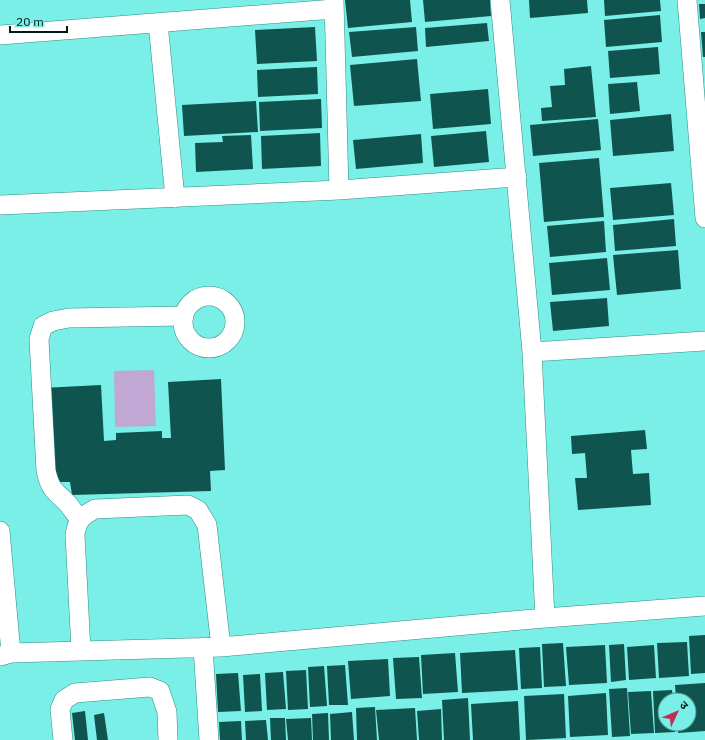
<svg xmlns="http://www.w3.org/2000/svg" width="705" height="740" font-family="'IBM Plex Sans','Noto Sans Devanagari',sans-serif">
	<rect width="100%" height="100%" fill="#7aefe7"/>
	<path fill="#c0a7d4" d="M154 370 156 426 115 427 114 371Z"/>
	<path fill="#105450" d="M345 0H410L412 22 348 28Z
		M423 0H490L491 16 425 22Z
		M529 0H587L588 13 530 18Z
		M604 0H660L661 11 605 16Z
		M699 4H705V18L700 19Z
		M660 15 662 42 606 47 604 20Z
		M487 23 489 41 426 47 425 28Z
		M315 27 317 61 257 64 255 30Z
		M416 27 418 51 352 57 349 32Z
		M701 32H705V57H703Z
		M658 47 660 74 610 78 608 51Z
		M417 59 421 101 354 106 350 65Z
		M591 66 596 117 542 121 541 108 552 107 550 86 565 85 564 69Z
		M317 67 318 94 258 97 257 70Z
		M637 82 640 111 610 114 608 84Z
		M488 89 491 124 433 129 430 94Z
		M321 99 322 128 260 131 259 102Z
		M256 101 258 132 184 136 182 105Z
		M671 114 674 151 613 156 610 120Z
		M598 119 601 150 533 156 530 125Z
		M486 131 489 162 434 167 431 136Z
		M320 133 321 166 262 169 261 136Z
		M421 134 423 163 356 169 353 140Z
		M251 135 253 169 196 172 195 143 223 142 222 136Z
		M599 158 604 217 544 222 539 163Z
		M671 183 674 215 613 220 610 188Z
		M674 219 676 246 615 251 613 225Z
		M604 221 606 252 550 257 547 226Z
		M678 250 681 289 617 295 613 255Z
		M607 258 610 290 552 295 549 263Z
		M607 298 609 326 553 331 550 302Z
		M221 379 225 470 210 471 211 491 72 495 70 482H55L42 388 101 385 104 441 116 440V433L162 431V438H171L168 382Z
		M645 430 647 449 631 450 633 474 649 473 651 505 578 510 575 478H587L585 453 572 454 571 436Z
		M705 635V673L691 674 689 636Z
		M687 642 689 676 659 678 657 643Z
		M563 643 566 686 544 687 542 644Z
		M624 644 626 680 611 682 609 645Z
		M605 645 607 683 569 685 566 647Z
		M654 645 656 678 629 680 627 647Z
		M540 647 542 688 521 689 519 648Z
		M515 650 518 690 462 693 460 653Z
		M455 653 458 692 423 694 421 655Z
		M419 657 422 698 396 699 393 658Z
		M388 659 390 696 351 699 348 661Z
		M345 665 348 705H329L327 666Z
		M324 666 327 706 310 707 308 667Z
		M306 670 308 709 288 710 286 671Z
		M283 672 286 709 267 710 265 673Z
		M238 673 241 711 218 712 216 674Z
		M260 674 262 711 245 712 243 675Z
		M705 683V731L678 733V724H689V700H676L675 685Z
		M627 688 630 736 612 737 609 689Z
		M672 690 673 700H665V724H674L675 732 655 733 653 691Z
		M651 691 654 733 631 734 628 692Z
		M606 693 608 735 570 737 568 696Z
		M564 694 566 738 526 740 524 696Z
		M468 698 470 740H444L442 700Z
		M518 701 520 740H473L471 704Z
		M375 707 377 740H357L356 708Z
		M415 708 417 740H379L376 710Z
		M441 709 442 740H419L417 711Z
		M85 711 88 740H75L72 713Z
		M352 712 354 740H331L330 714Z
		M104 713 108 740H97L94 715Z
		M328 713 329 740H313L312 714Z
		M270 718H285L286 740H271Z
		M311 718 312 740H288L286 719Z
		M266 720 268 740H246L245 721Z
		M241 721 242 740H220L219 722Z"/>
	<g fill="none" stroke-linecap="round" stroke-linejoin="round">
		<defs>
			<path id="minor" d="M334 0 339 190
				M500 0 532 352 545 618
				M687 0 705 218
				M158 23 175 198
				M0 35 334 9
				M0 205 339 190 517 177
				M183 322a26 26 0 1 1 52 0a26 26 0 1 1-52 0Z
				M532 352 705 341
				M80 520C76 515 72 509 68 504 55 490 51 492 46 471L39 339 43 326 53 321 69 318 184 316
				M0 531 11 653
				M203 647 209 740
				M81 651 75 535C77 520 82 516 95 509L188 505 198 510 207 525 221 647
				M0 656 11 653 221 647 545 618 705 606
				M63 740 60 709 64 700 75 693 150 687 160 691 167 712 168 740"/>
		</defs>
		<use href="#minor" stroke="#308c86" stroke-width="20"/>
		<use href="#minor" stroke="#fff" stroke-width="19"/>
	</g>
	<g transform="translate(677 712) rotate(46)"><circle r="19" fill="#7aefe7" stroke="#4a9994"/>
	<path d="M0-3L7 15L0 10L-7 15Z" fill="#bf3058"/>
	<text y="-6" font-size="11" font-weight="bold" text-anchor="middle" fill="#011917">उ</text>
	</g>
	<path d="M10 26v6h57v-6" fill="none" stroke="#011917" stroke-width="2"/>
	<text x="16" y="26" font-size="12" fill="#011917" stroke="#7aefe7" stroke-width="3" paint-order="stroke">20 m</text>
</svg>
